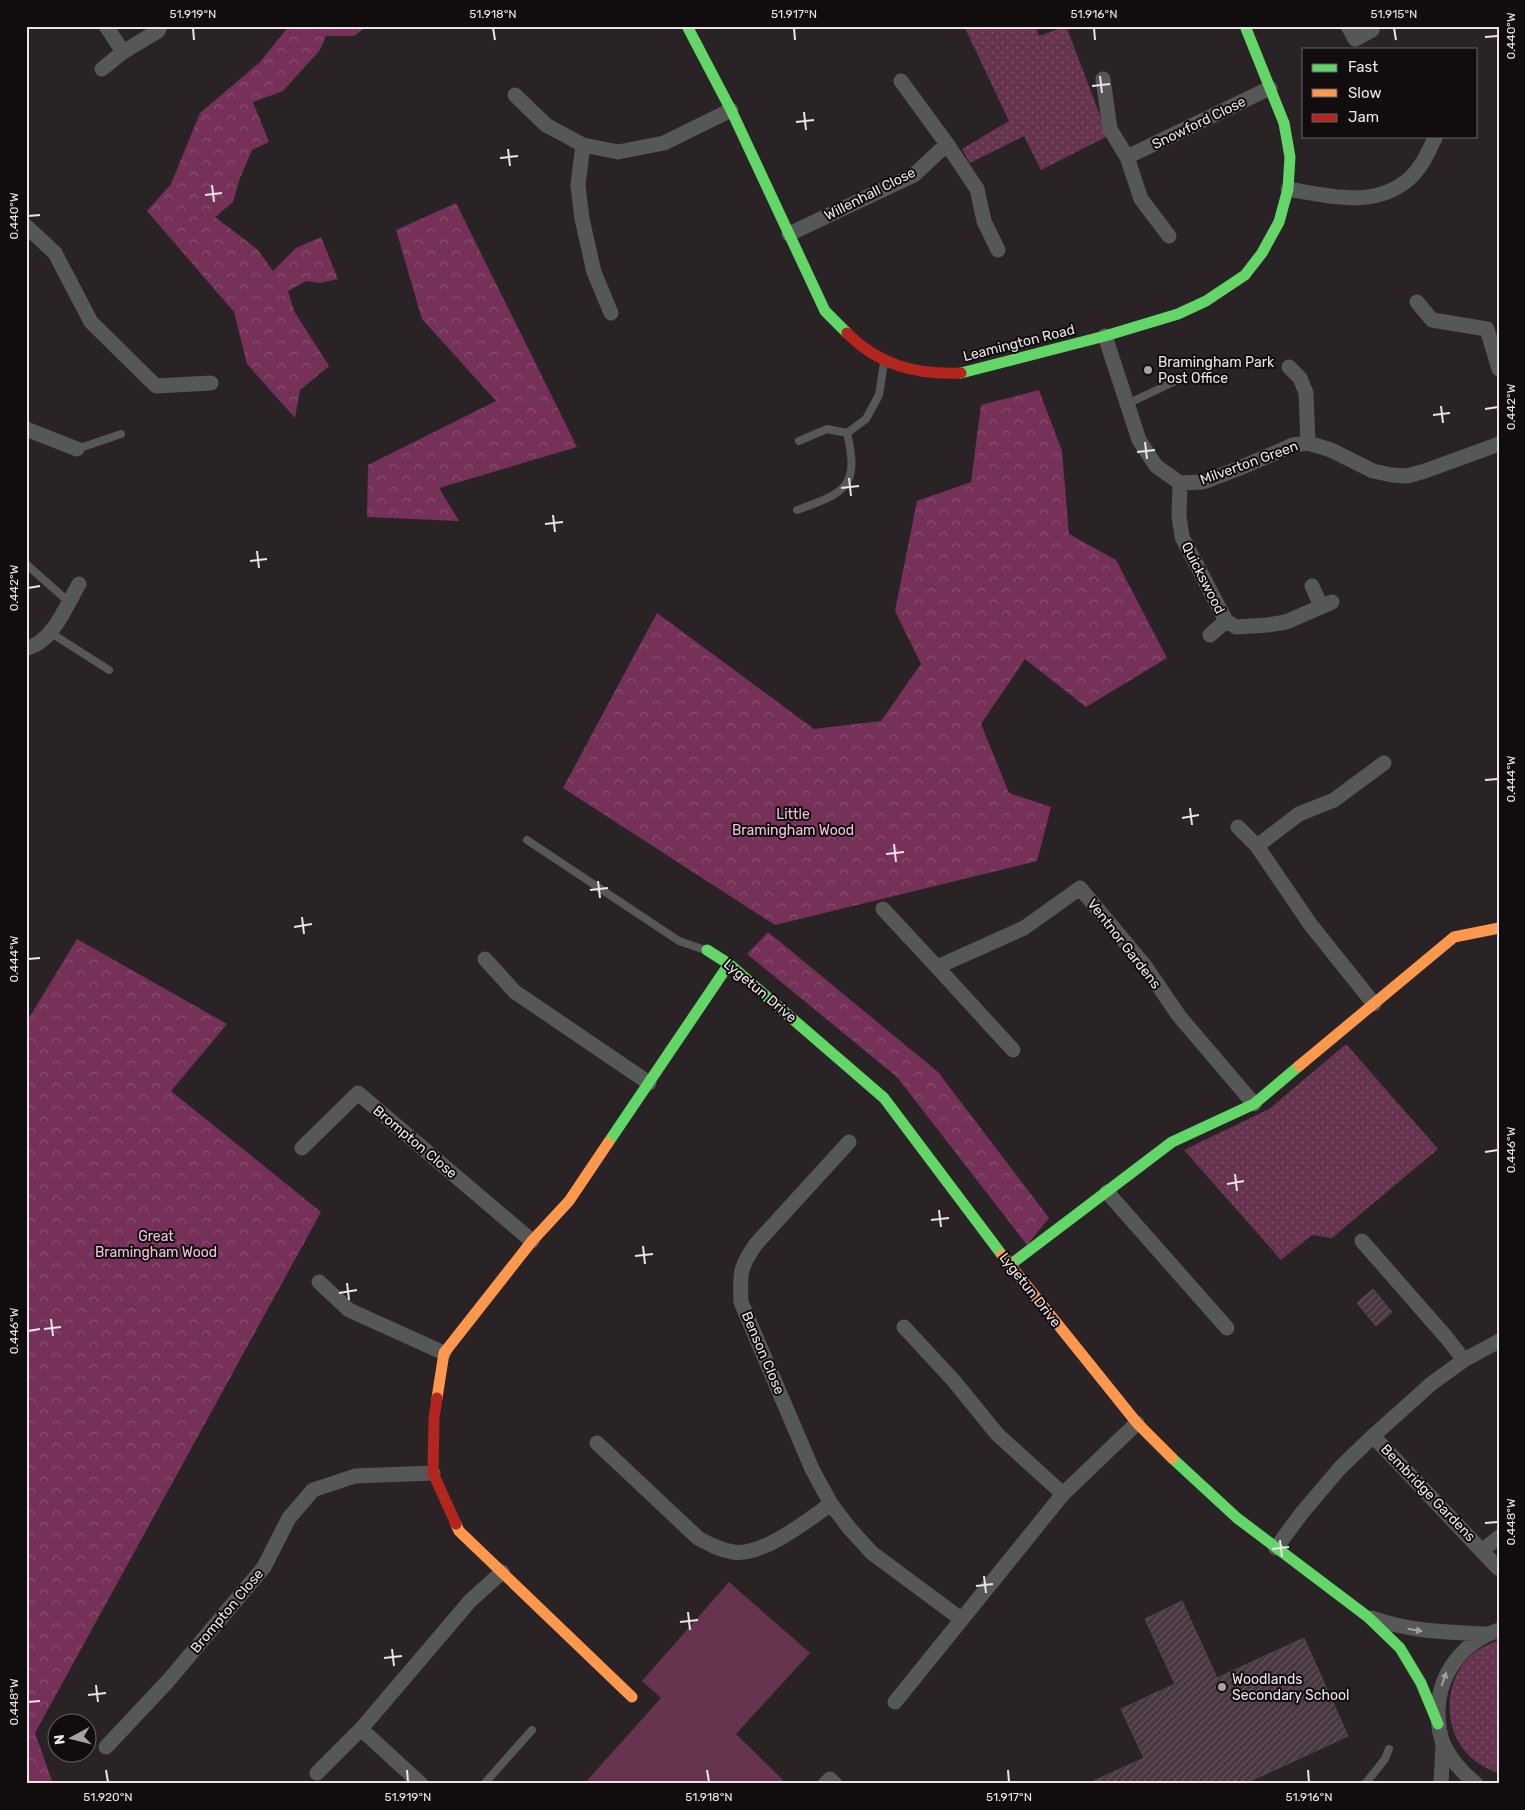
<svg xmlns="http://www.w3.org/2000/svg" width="1525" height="1810" font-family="Rubik,sans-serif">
	<defs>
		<pattern id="grass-dots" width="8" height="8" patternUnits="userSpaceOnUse" patternTransform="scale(1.25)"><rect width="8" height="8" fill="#673450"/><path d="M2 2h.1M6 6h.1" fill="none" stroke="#7d5169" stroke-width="1.8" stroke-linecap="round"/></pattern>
		<pattern id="forest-crowns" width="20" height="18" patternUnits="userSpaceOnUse" patternTransform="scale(1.25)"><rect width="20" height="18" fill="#753157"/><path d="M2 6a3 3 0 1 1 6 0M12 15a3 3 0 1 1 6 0" fill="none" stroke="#894f6f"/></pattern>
		<pattern id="building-hatch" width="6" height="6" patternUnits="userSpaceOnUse" patternTransform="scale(1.25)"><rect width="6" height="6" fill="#483641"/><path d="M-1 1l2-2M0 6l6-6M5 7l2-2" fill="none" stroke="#63535c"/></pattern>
	</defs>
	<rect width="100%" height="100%" fill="#2a2326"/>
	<path fill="url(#grass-dots)" d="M964 26H1035L1039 36 1066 26 1108 136 1041 170 1024 136 970 163 962 149 1009 121Z
		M1346 1044 1438 1149 1332 1238 1312 1235 1281 1260 1184 1150 1269 1109Z
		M1499 1640V1774C1486 1768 1473 1762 1464 1750 1440 1720 1446 1669 1481 1648 1486 1645 1493 1643 1499 1640Z"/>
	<path fill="url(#forest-crowns)" d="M289 26H367L354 36H326L320 50 283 91 253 102 269 142 252 150 240 178 233 202 215 217 257 249 273 271 296 248 321 237 338 279 320 283 306 281 288 291 294 311 329 366 300 390 295 418 247 364 234 312 147 211 171 184 200 113 260 62Z
		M456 203 577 447 439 488 459 521 367 517 368 465 496 401 422 319 396 230Z
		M1039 390 1062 451 1069 534 1116 560 1167 658 1086 707 1025 659 981 724 1009 793 1051 807 1037 861 775 925 563 788 657 613 814 729 881 721 921 664 895 611 917 501 971 482 981 405Z
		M768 932 938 1072 1049 1218 1027 1245 897 1077 747 954Z
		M77 939 227 1024 171 1091 321 1212 35 1733 53 1784H26V1023Z"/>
	<path fill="#673450" d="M729 1582 810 1653 736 1734 787 1784H584L661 1698 642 1681Z"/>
	<path fill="url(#building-hatch)" stroke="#4f494b" d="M1373 1289 1392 1312 1376 1326 1357 1303Z
		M1182 1601 1217 1678 1304 1638 1348 1736 1244 1784H1087L1144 1758 1121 1709 1175 1684 1145 1619Z"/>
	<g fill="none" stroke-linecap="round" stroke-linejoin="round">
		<path stroke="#565858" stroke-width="8" d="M1127 404 1182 378
			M847 433 866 419 879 395 884 363
			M77 449 121 434
			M797 510C845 493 860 487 847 433L827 429 799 441
			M26 564 69 602
			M51 633 109 670
			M527 840 679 941 705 950
			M484 1784 532 1730
			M1365 1784 1385 1759 1389 1749"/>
		<path stroke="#565858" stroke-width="15" d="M106 26 123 52
			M1348 26 1355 39 1372 30
			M102 69 123 52 158 31 160 26
			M1103 79 1110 129 1127 157
			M901 81 947 144
			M515 95 546 125 583 145 618 152 664 143 731 110
			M583 145 578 185 582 219 594 272 611 313
			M1288 189C1329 196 1376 209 1410 178 1422 167 1428 152 1435 138
			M26 226 55 253 91 322 156 386 211 383
			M789 234 914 175 947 144 977 189 984 221 998 250
			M1169 236 1141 199 1127 157 1270 88
			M1417 302 1432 320 1487 329 1499 369
			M1105 336 1139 440 1156 466 1180 483 1203 482 1240 468 1293 445 1308 443 1331 450 1373 471 1392 475 1407 476 1425 471 1499 444
			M1289 367 1300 378 1306 393 1308 443
			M26 429 77 449
			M1180 483 1179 516 1182 537 1226 621 1236 627 1268 625 1286 622 1332 602
			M1312 586 1321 606
			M1210 635 1226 621
			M26 648C52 644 67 604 79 584
			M1238 827 1257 846
			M883 909 937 967
			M485 959 515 992 649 1083
			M1374 1004 1310 924 1257 846 1299 814 1334 800 1384 763
			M1013 1050 937 967 1024 928 1080 888 1145 966 1179 1016 1254 1104
			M849 1142 756 1244C739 1268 740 1274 741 1302L812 1469 831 1504 850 1529 872 1553 961 1619
			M302 1148 358 1093 532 1241
			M1107 1192 1227 1328
			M1362 1241 1446 1337 1464 1360
			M319 1282 349 1310 444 1353
			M904 1327 954 1381 997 1434 1063 1494
			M1373 1436 1498 1568
			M597 1443 698 1538C709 1544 720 1550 733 1552 762 1557 808 1520 831 1504
			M1276 1548 1301 1514 1340 1468 1373 1436 1431 1384 1464 1360 1499 1341
			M1483 1550 1499 1537
			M1372 1618C1412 1632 1445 1632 1486 1634
			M895 1702 1063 1494 1137 1423
			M361 1729 421 1784
			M106 1747 168 1681 264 1567 289 1518 313 1490 355 1476 433 1473
			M317 1773 361 1729 470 1601 502 1572
			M825 1784 830 1779 835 1784
			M1441 1784 1443 1744
			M1476 1784C1463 1773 1451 1761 1444 1745 1439 1735 1438 1722 1438 1711 1439 1673 1463 1642 1499 1630"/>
		<path stroke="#63d668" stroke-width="11" d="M687 26 731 110 825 311 847 333
			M961 373 1105 336 1178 314 1206 301 1245 275 1262 253 1279 222 1288 189 1290 157 1284 123 1245 26
			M707 950 729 964 884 1098 1002 1255
			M608 1143 729 964
			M1010 1265 1172 1142 1254 1104 1299 1066
			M1172 1458 1237 1518 1368 1617 1400 1648 1421 1683 1438 1724"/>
		<path stroke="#ff974d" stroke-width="11" d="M1299 1066 1454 937 1499 928
			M1002 1255 1137 1423 1172 1458
			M437 1398 444 1353 532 1241 569 1201 608 1143
			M456 1524 459 1531 632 1697"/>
		<path stroke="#b3261e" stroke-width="11" d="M847 333C879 365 916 375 961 373
			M437 1398 434 1418 433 1473 456 1524"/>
	</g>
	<defs><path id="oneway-solid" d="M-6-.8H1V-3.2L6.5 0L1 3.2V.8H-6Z" transform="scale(1.25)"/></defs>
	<g fill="#a19ea0">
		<use href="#oneway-solid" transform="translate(1415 1630) rotate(9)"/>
		<use href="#oneway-solid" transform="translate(1444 1679) rotate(-71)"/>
	</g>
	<path fill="none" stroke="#ece4e8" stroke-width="2" d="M193 28 194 40M493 28 495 40M794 28 795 40M1094 28 1095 40M1394 28 1396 40M1485 37 1498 36M1100 76 1102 93M1092 86 1110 84M804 112 806 130M796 122 814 120M508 149 510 166M500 158 518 156M212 185 214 202M205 195 222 193M28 216 40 215M1441 406 1443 423M1485 409 1498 407M1433 415 1450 413M1145 442 1147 459M1137 452 1155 450M849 478 851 496M841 488 859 486M553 515 555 532M545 524 563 522M257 551 259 568M250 561 267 559M28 588 40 586M1485 780 1498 779M1190 808 1192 825M1182 818 1199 815M894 844 896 862M886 854 904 852M598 881 600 898M590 890 608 888M302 917 304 934M294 927 312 924M28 959 40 958M1485 1152 1498 1150M1235 1174 1237 1191M1227 1184 1244 1181M939 1210 941 1227M931 1220 949 1218M643 1246 645 1264M635 1256 653 1254M347 1283 349 1300M339 1293 357 1290M51 1319 53 1336M44 1329 61 1327M28 1331 40 1329M1485 1523 1498 1522M1280 1540 1282 1557M1272 1549 1289 1547M984 1576 986 1593M976 1586 993 1584M688 1612 690 1630M680 1622 698 1620M392 1649 394 1666M384 1658 402 1656M96 1685 98 1702M88 1695 106 1693M28 1702 40 1701M106 1770 108 1782M407 1770 408 1782M707 1770 709 1782M1008 1770 1009 1782M1308 1770 1309 1782"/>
	<g fill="#a8a0a4" stroke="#110c0e" stroke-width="2">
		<circle cx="1148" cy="370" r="5"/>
		<circle cx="1222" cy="1687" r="5"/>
	</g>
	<g text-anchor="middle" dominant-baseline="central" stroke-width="4" stroke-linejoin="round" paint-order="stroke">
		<g font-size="14" fill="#ece4e8" stroke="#110c0e">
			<text transform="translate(1199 123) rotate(-26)">Snowford Close</text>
			<text transform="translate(870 194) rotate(-27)">Willenhall Close</text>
			<text transform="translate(1019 343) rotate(-14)">Leamington Road</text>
			<text transform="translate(1249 463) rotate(-20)">Milverton Green</text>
			<text transform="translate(1203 578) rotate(63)">Quickswood</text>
			<text transform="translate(1124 944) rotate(52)">Ventnor Gardens</text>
			<text transform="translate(760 991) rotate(40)">Lygetun Drive</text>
			<text transform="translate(415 1142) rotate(40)">Brompton Close</text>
			<text transform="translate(1030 1290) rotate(52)">Lygetun Drive</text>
			<text transform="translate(763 1353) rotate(67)">Benson Close</text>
			<text transform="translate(1428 1493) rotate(46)">Bembridge Gardens</text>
			<text transform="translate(227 1611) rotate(-50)">Brompton Close</text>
		</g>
		<g font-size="14" fill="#ece4e8" stroke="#110c0e" text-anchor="start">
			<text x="1158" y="362">Bramingham Park<tspan x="1158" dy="16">Post Office</tspan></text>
			<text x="1232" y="1679">Woodlands<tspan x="1232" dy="16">Secondary School</tspan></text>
		</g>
		<g font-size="14" fill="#f1c3d9" stroke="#110c0e">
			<text x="793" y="814">Little<tspan x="793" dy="16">Bramingham Wood</tspan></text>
			<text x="156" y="1236">Great<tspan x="156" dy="16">Bramingham Wood</tspan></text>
		</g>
	</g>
	<rect width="1525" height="1810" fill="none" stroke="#110c0e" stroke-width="55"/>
	<rect x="1302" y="48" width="175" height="90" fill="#110c0e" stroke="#696265"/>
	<rect x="1312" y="64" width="25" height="8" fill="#63d668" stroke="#696265"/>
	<text x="1348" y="72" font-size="15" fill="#ece4e8">Fast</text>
	<rect x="1312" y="89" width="25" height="8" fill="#ff974d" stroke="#696265"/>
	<text x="1348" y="98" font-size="15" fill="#ece4e8">Slow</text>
	<rect x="1312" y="114" width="25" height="8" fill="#b3261e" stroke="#696265"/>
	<text x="1348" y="122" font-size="15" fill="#ece4e8">Jam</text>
	<g transform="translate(72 1738) rotate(263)"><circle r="24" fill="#110c0e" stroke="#696265"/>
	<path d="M0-4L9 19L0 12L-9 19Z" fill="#a8a0a4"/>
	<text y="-8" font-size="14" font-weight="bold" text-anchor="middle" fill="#ece4e8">N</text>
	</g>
	<rect x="28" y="28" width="1470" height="1754" fill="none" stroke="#ece4e8" stroke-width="2"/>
	<g font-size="12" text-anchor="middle" fill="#ece4e8">
		<text x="193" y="18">51.919°N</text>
		<text x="493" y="18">51.918°N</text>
		<text x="794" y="18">51.917°N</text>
		<text x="1094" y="18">51.916°N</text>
		<text x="1394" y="18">51.915°N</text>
		<text transform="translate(1511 36) rotate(-90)" y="4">0.440°W</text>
		<text transform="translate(14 216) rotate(-90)" y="4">0.440°W</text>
		<text transform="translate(1511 407) rotate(-90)" y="4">0.442°W</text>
		<text transform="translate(14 588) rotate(-90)" y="4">0.442°W</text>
		<text transform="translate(1511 779) rotate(-90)" y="4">0.444°W</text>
		<text transform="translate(14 959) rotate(-90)" y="4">0.444°W</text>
		<text transform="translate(1511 1150) rotate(-90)" y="4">0.446°W</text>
		<text transform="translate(14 1331) rotate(-90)" y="4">0.446°W</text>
		<text transform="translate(1511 1522) rotate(-90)" y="4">0.448°W</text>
		<text transform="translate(14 1702) rotate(-90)" y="4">0.448°W</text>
		<text x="108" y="1801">51.920°N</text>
		<text x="408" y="1801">51.919°N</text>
		<text x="709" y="1801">51.918°N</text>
		<text x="1009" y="1801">51.917°N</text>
		<text x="1309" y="1801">51.916°N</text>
	</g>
</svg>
